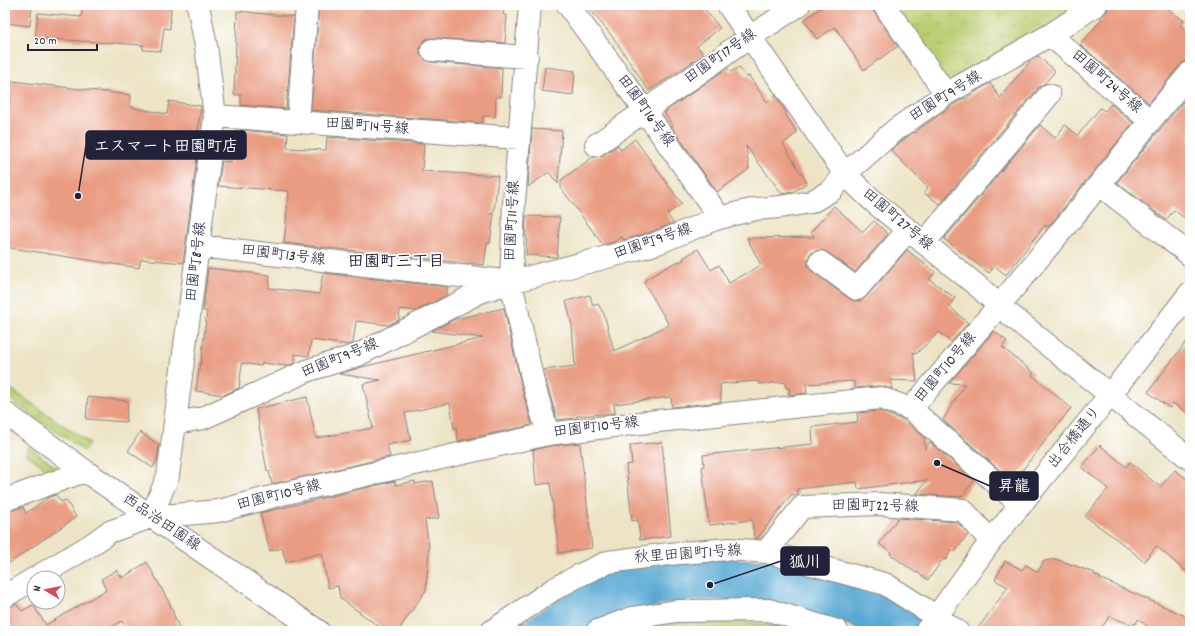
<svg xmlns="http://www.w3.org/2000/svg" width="1195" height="636" font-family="Dekko,'Klee One',sans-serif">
	<defs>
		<pattern id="grass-tufts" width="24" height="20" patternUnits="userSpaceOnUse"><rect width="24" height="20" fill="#b9cd71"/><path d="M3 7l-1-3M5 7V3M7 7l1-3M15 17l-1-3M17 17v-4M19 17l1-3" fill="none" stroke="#9fb063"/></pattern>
		<pattern id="park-dots" width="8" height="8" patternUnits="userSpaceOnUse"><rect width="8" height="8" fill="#b9cd71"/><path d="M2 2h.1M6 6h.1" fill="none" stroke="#9fb063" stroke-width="1.8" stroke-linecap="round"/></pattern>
	</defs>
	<rect width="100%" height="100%" fill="#fff"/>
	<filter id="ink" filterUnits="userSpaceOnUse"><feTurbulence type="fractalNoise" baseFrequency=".025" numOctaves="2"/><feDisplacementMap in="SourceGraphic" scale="8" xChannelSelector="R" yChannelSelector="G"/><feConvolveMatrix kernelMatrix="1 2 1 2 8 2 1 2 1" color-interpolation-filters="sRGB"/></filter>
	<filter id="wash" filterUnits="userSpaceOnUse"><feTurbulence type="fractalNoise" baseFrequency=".012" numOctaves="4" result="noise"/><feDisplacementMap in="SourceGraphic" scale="16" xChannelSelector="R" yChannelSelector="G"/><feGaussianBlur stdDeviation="0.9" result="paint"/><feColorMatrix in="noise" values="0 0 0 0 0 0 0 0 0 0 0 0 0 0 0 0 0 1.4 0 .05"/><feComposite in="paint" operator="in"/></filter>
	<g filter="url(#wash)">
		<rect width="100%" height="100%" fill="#ece4c5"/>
		<path fill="url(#grass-tufts)" stroke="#6e7856" d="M894 5H1077V10L949 86Z
			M8 387 89 443 84 451 5 396V391Z
			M29 447 64 473 58 478 25 453Z"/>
		<path fill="url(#park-dots)" stroke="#6e7856" d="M734 620 806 631H630L660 622Z"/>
		<path fill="#58a9d3" stroke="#3d6687" d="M710 558 769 561 862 585 907 609 940 631H861L845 623 806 611 762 603 712 599 668 603 596 623 585 631H510L584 583 617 569Z"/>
		<g id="blocks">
			<path fill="#e99c82" d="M5 5H32L30 26 5 23Z
				M83 5H167V7L171 8 170 29 164 28 161 51 143 50V45L35 38 38 13 81 17Z
				M319 5H504L503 15H507L505 43 433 38 426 39 422 43 420 49 421 56 425 60 431 62 502 68 501 97H496L495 117 483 116 482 123 311 110Z
				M587 5H701L720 28 697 46 704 54 649 91 615 40Z
				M825 5H869L898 46 864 70 835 27 817 39 804 20Z
				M1108 5H1163L1184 21 1180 25 1190 32V61H1185L1180 65 1149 103 1080 45 1102 19 1100 17 1107 11Z
				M237 11 294 17 286 109 241 105V95H234Z
				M1038 56 1055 71 1045 83 1039 87 940 204 924 193 928 188 891 150 913 132 916 133 919 129 953 105 964 98 966 99 972 94 990 83 1000 98 1011 83H1012L1030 61Z
				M545 67 575 71 573 95 542 91Z
				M739 67 746 77 749 76 767 102 775 96 786 112 785 113 797 133 783 144 807 183 793 192 782 194 746 146 749 169 717 192 671 126H673L665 114 666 111 727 68 731 72Z
				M12 81 131 95 130 107 167 114 169 101 201 106 195 158H197L183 263 141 259 139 268 5 247V122L7 123Z
				M1190 93V222L1174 210 1166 220 1117 182Z
				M1111 104 1133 123 1048 227 1045 225 1006 275 995 266 989 273 944 239 1040 125 1055 138 1065 125 1078 135 1100 108 1105 111Z
				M532 129 562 131 558 184 549 172 528 187Z
				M241 130 288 134 287 148 326 150 327 137 424 144 422 171 498 176 494 211 490 214H494L490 243H487L484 265 284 243 289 191 218 186 222 161 231 162 233 133 241 134Z
				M635 139 682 204 667 214 673 223 651 232 631 238 623 240 622 237 614 242 603 245 561 188V180L593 157H597L603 155 618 145 621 150Z
				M834 206 863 232 874 221 888 234 855 272 827 252 821 250 815 251 810 254 808 260V267L813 272 850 299 855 301H861L866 297 907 250 935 272 929 279 955 298 949 306 968 323 951 342 939 332 916 354 913 352 917 381 890 380 892 389 880 386 855 388 854 381 806 384 807 393 789 395V388H786L785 382 759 384 758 381 720 384 721 402 672 407 671 397 614 404 615 413 577 416V418L557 420 543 370 575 366 572 325 566 301 590 295 593 306 598 304 604 314 614 351 669 325 644 282 646 281 645 280 674 263 684 260 683 258 698 249 711 270 719 265 729 283 761 265 747 238 814 237 811 232Z
				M526 216 560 217 557 257 526 255 527 236H525Z
				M208 268 270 275 269 288 319 294 323 273 448 287 446 295 416 311 400 309 399 320 388 325 356 321 353 343 349 345 311 340 309 356 295 354V363L287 366 262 363 261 366 242 363 239 388 224 395 196 391 200 363H201L207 311H203Z
				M504 308 521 385 532 425 458 441 456 427 454 428 450 403 405 413 411 440 387 445 390 457 272 484 269 471H267L256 409 307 397 316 438 373 428 363 384 381 380 339 374 362 367 483 338 432 331 455 319Z
				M994 331 1007 341 1002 347 1034 373 1032 375 1071 408 1013 482 943 420 965 384 949 383Z
				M1190 337V415L1173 403 1170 408 1148 392Z
				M88 397 128 401 126 422 86 419Z
				M879 411 903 420 924 437 925 449 930 442 974 481 961 497 916 494 927 480 858 489 857 482 797 489 798 494 791 495 757 539 754 538 752 520 709 525 702 467 704 466 703 455 813 444 812 427 858 422 857 413Z
				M140 432 159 445 157 460 153 468 128 451Z
				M662 442 671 536 640 540 638 520 632 521 626 465 632 464 630 445Z
				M580 443 592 548 559 553 550 483 536 485 533 450 550 446Z
				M1100 445 1126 467 1130 462 1160 487 1175 470 1190 482V575L1156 546 1144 562 1127 547 1085 516 1108 489 1082 467Z
				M395 481 396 485 415 481V484L433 481 439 518 425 520 429 549 426 590 398 631H385L340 598 338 586 328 588 322 553 286 562 282 548 270 551 260 513Z
				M56 495 61 502 66 500 76 517 5 566V512L23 507 26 513 49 497Z
				M898 518 957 522 968 534 955 552 951 549 946 560 943 559 928 580 917 572 916 573 890 554 891 552 879 544Z
				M1056 559 1095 573V575L1100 577 1099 578 1190 618V631H1154L1138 619 1136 624 1134 623 1133 626 1110 616 1099 631H976L1008 587 995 580 1005 561 1022 570 1026 565 1038 572 1044 561Z
				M147 562 170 604 180 631H129V630H127L122 621 105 631H5V608L16 604 22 611 33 605 46 625 106 590 101 579 117 570 120 576 121 575 122 578Z"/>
		</g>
	</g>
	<g filter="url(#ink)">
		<use href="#blocks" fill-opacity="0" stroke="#878380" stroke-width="1"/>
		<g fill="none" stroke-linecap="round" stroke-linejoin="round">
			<defs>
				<path id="minor" d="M530 5 514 202 511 282 533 382 548 434
					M568 5 645 111 720 218
					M728 5 845 174 875 203 980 288 999 306 1190 459
					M884 5 946 94
					M1050 35 1150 121 1190 73
					M432 50 527 57
					M215 116 519 138
					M298 122 307 5
					M596 145 750 37 799 5
					M1100 185 1190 255
					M924 243 1049 95
					M199 246 504 281
					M820 262 857 289 908 230
					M911 409 1021 505
					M5 413 85 471 318 631
					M176 423 203 418 309 370 358 355 480 292 511 282 634 250 655 244 713 220 734 214 756 209 780 207 811 202 832 190 845 174 895 130 946 94 1050 35 1096 5
					M5 500 85 471
					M151 517 168 476 215 116 206 46 198 5
					M766 552 802 507 880 504 963 510 991 541
					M5 596 91 545 109 532 151 517 219 511 286 493 548 434 648 422 881 398 911 409C992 314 1073 219 1150 121
					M492 631 554 589 580 575 608 562 669 554 729 549 766 552 885 584 937 617 957 631
					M597 631 632 618 677 611 769 610 837 631
					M926 631 991 541 1110 395 1190 293"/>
			</defs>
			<use href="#minor" stroke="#878380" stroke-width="24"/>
			<use href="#minor" stroke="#fff" stroke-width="22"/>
		</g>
	</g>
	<g text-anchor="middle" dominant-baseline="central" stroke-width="3.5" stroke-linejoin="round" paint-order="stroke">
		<g font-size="15" fill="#22223b" stroke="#fff">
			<text transform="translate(721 57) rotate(-35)">田園町17号線</text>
			<text transform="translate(1106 82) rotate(41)">田園町24号線</text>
			<text transform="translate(946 97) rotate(-32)">田園町9号線</text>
			<text transform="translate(645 111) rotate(54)">田園町16号線</text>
			<text transform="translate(367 127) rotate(4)">田園町14号線</text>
			<text transform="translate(897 220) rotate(40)">田園町27号線</text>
			<text transform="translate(513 221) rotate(-87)">田園町11号線</text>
			<text transform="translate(653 242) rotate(-19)">田園町9号線</text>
			<text transform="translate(283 256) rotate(7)">田園町13号線</text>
			<text transform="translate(197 262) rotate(-83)">田園町8号線</text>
			<text transform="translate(340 359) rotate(-22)">田園町9号線</text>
			<text transform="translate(946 368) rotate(-50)">田園町10号線</text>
			<text transform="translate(596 428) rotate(-7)">田園町10号線</text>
			<text transform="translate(1075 438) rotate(-51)">出合橋通り</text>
			<text transform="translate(279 496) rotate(-14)">田園町10号線</text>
			<text transform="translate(875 507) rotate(1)">田園町22号線</text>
			<text transform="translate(161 523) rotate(34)">西品治田園線</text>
			<text transform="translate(688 555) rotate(-4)">秋里田園町1号線</text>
		</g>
		<g font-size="16" font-weight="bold" fill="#22223b" stroke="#fff">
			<text x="396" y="262">田園町三丁目</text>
		</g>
	</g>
	<path fill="none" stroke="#22223b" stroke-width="1.5" d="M78 196L86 145M937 463L990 486M710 585L781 561"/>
	<g fill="#22223b" stroke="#fff" stroke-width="1.5">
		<circle cx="78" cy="196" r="4"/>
		<circle cx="937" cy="463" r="4"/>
		<circle cx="710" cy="585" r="4"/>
	</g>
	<g fill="#22223b" stroke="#22223b" stroke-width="1.5">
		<rect x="86" y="131" width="160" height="28" rx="4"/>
		<rect x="990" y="472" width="48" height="28" rx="4"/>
		<rect x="781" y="547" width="48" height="28" rx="4"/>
	</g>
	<g font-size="16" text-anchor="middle" font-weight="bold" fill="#fff">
		<text x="166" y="151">エスマート田園町店</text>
		<text x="1014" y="491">昇龍</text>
		<text x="805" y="567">狐川</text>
	</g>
	<rect width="1195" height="636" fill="none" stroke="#fff" stroke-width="20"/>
	<g transform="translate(46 590) rotate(280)"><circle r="19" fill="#ffffff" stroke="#a7a7b1"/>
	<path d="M0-3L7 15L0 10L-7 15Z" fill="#d1495b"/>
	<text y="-6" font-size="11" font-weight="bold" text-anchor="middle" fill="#22223b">N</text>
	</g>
	<path d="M28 44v6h69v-6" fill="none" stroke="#22223b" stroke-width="2"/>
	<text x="34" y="44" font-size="12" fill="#22223b" stroke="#ffffff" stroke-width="3" paint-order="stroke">20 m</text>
</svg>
